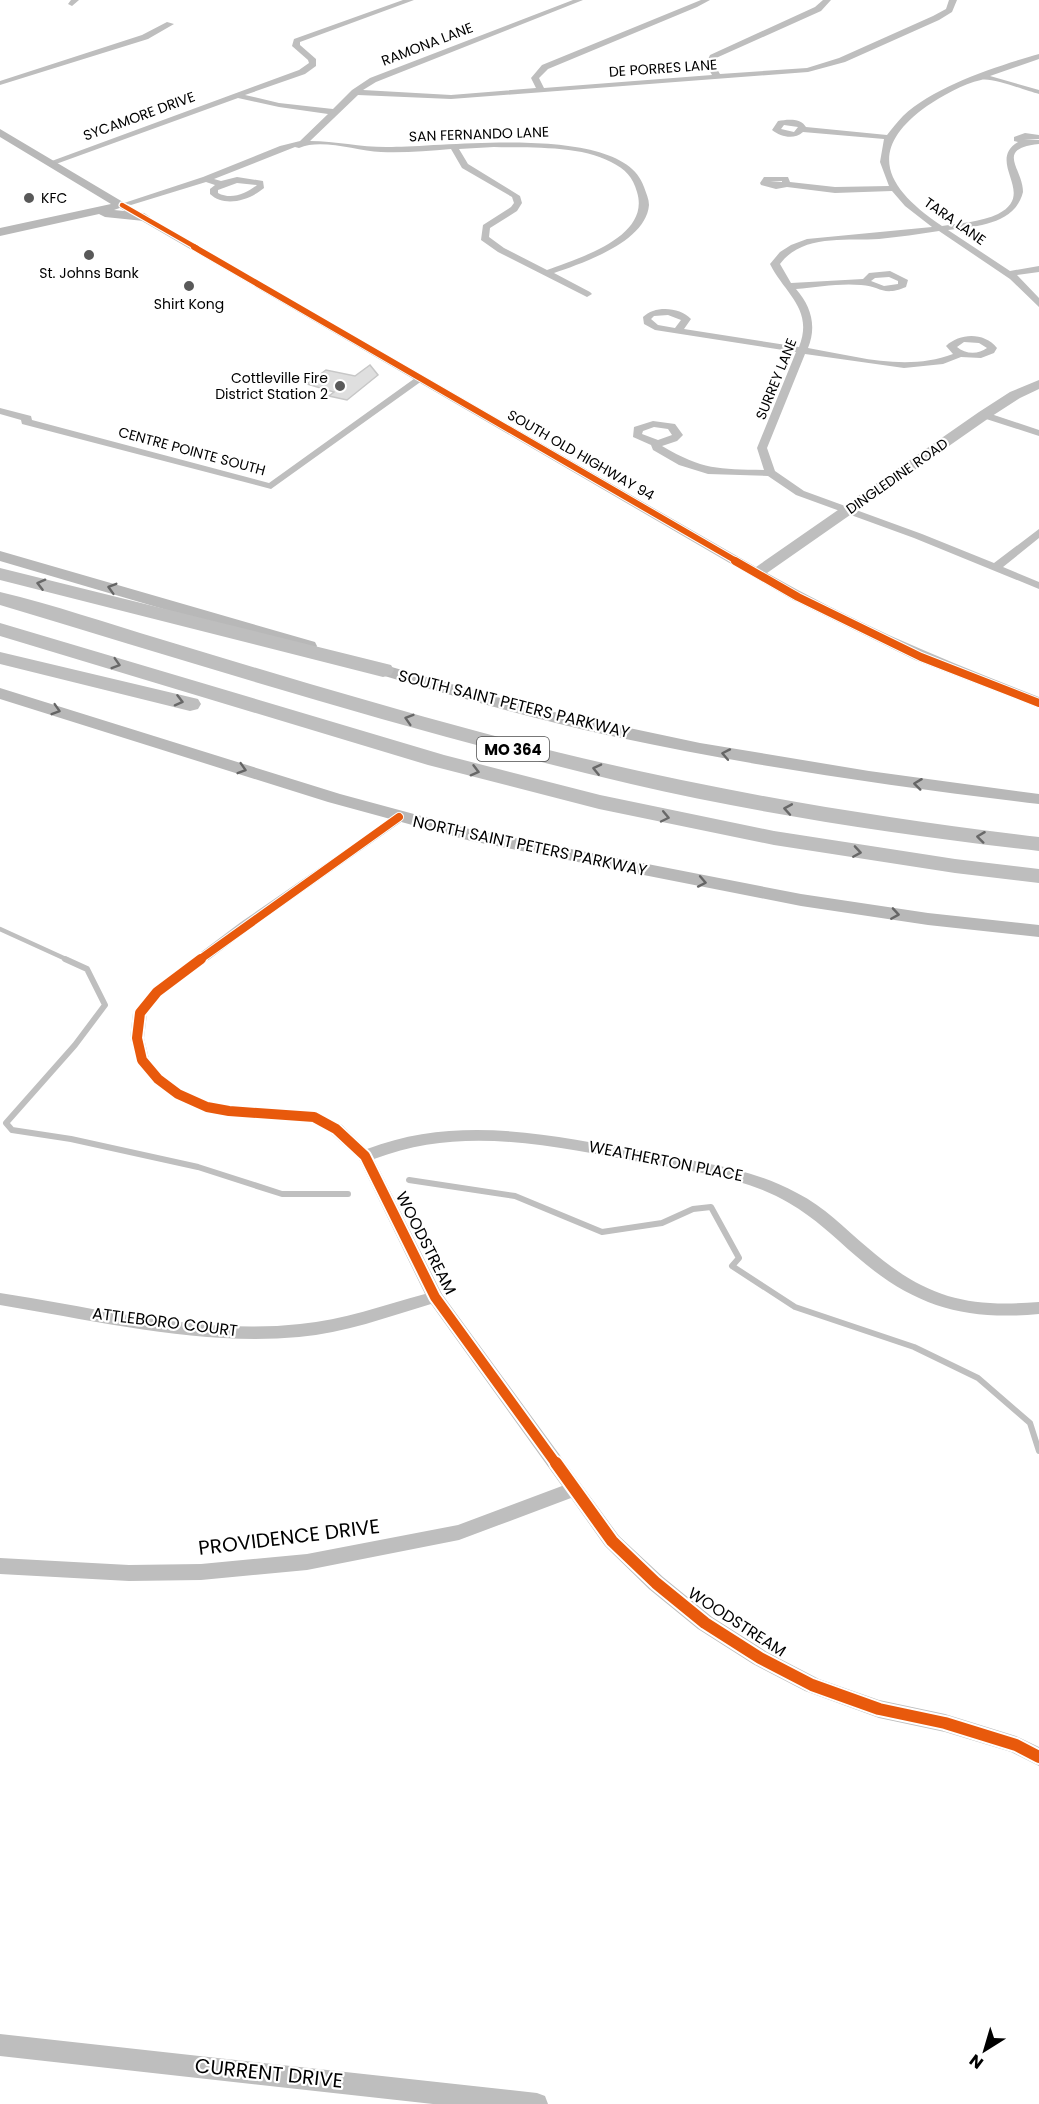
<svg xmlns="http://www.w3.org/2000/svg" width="1039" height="2104" font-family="Poppins,sans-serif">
	<rect width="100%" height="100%" fill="#fff"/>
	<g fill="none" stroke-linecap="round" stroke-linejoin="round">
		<path stroke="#bfbfbf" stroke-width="4.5" d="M0 929 68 960"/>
		<path stroke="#bfbfbf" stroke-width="6" d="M65 959 87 969 105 1005 75 1045 6 1123 12 1130 71 1139 198 1167 282 1194H348
			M409 1180 515 1196 602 1232 662 1223 693 1209 711 1207 739 1258 732 1266 795 1307 914 1347 978 1378 1030 1423 1039 1451"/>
	</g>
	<path fill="#dfdfdf" stroke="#c7c7c7" stroke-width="1.5" d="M370 365 378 375 347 400 329 396 334 392 307 384 326 370 355 376Z"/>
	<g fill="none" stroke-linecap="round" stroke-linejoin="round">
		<path fill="#bebebe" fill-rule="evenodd" d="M71 0H79L72 6 68 4Z
			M403 0H414L300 42V45L316 59V66L305 74 245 95 279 103 333 109 352 90 370 78 573 0H583L376 82 363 90 451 95 536 88 531 78 542 65 701 0H710L697 7 548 69 539 78 544 88 712 75 706 64 710 55 815 7 823 0H831L821 11 716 58 714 64 720 74 807 68 839 58 933 16 946 9 949 0H957L952 12 939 20 845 62 808 72 451 99 358 95 310 141C337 141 364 148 392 147 446 147 624 123 644 187 646 193 649 199 649 205 646 242 583 263 554 273L590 292 592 294 587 297 498 252 481 240 483 225 511 207 514 203 512 197 462 168 451 149C428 151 404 153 381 152 356 151 322 138 299 148L295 147 214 179 221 181 237 177 263 181 264 188C250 200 225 208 210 194V189L215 185 206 182 131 205 124 203 203 177 280 146 300 141 328 114 279 107 238 98 56 164 49 162 299 70 309 63 308 60 292 46 294 39ZM494 147C528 148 580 145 611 162 625 169 633 177 637 192 651 237 579 258 547 270L504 248 489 237 490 228 517 211 522 203 520 196 468 164 459 149ZM237 183 257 185C246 194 231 200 218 193V190Z
			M167 22 174 24 148 39 0 85V81L142 35Z
			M1039 54V59L990 76 1039 90V94C1026 91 992 77 981 80 963 84 942 96 927 106 864 151 887 189 942 226 960 223 981 222 998 214 1038 194 985 162 1018 142L1014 141V137L1025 133 1039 135V139H1024L1039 140V144C994 149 1023 168 1023 192 1015 225 976 226 948 230L1010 271 1039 266V272L1017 275 1039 298V307L1010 279 939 231C919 234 899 237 879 239 846 241 802 234 780 264L791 283 863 279 869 273 890 271 908 280 906 287C882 297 881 286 861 285 840 283 817 287 796 289 811 306 817 326 808 348 855 356 906 372 953 354L946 346C960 333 984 332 997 348L994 353 981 358 961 357 943 364 904 368 805 354 767 448 775 471 804 491 922 534 994 563 1039 529V538L1003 567 1039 582V589L914 538 796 495 768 476 708 474 679 465 653 450 651 445 633 437 634 427 653 421 675 424 683 435 677 441 662 446C703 470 718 469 764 470L757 448 796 352 655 330 644 324 643 317C655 305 680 307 691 319L684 329 799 347C814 309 785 294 770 264L780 252 791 245 807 239 932 227 905 206 892 191 835 193 787 187 776 189 761 185 760 183 764 177H788L790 182 835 187 889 186 880 162 884 139 803 132C794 140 781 137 772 130L778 121C788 119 801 118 806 127L887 135C892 129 897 122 903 116 935 86 997 66 1039 54ZM784 125 798 127 794 132 781 129ZM770 181H782V182ZM889 277 898 281V284L884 286 871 281 875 278ZM668 315 681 320 675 328 658 325 651 319 654 316ZM964 342 979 343 987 348C978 355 965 354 957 347ZM654 427 668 429 672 435 658 440 642 434 643 431Z
			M418 376 426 378 271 489 22 424 21 420 0 414V408L31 416 32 420 269 483Z
			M980 413H988L1039 430V436L980 417Z
			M399 813 406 817 404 820 251 928 162 995 147 1014 144 1038 149 1059 163 1075 183 1090 210 1102 229 1106 319 1113 342 1125 367 1149C459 1114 551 1135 644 1152 697 1162 749 1167 797 1193 825 1207 844 1228 868 1248 925 1297 965 1308 1039 1302V1314C964 1321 913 1306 856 1256 834 1237 815 1218 789 1203 745 1177 695 1172 646 1163 553 1147 466 1124 374 1159L442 1294 619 1536 663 1577 712 1617 767 1652 819 1679 879 1700 945 1714 1016 1736 1039 1747V1766L1011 1752 945 1732 879 1718 805 1691 753 1664 698 1629 649 1589 605 1546 571 1498 459 1540 307 1570 201 1580 129 1581 0 1574V1558L129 1565 201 1564 307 1554 458 1525 562 1486 431 1304C388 1317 344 1333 299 1337 199 1346 98 1321 0 1305V1293C98 1308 201 1335 300 1324 343 1320 384 1305 425 1294L359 1159 330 1133 311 1122 229 1116 207 1112 173 1098 153 1083 137 1064 130 1038 133 1013 152 989 241 922Z
			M0 2034 537 2093 545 2096 548 2104H433L0 2056Z"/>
		<path fill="#bebebe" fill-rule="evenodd" d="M122 202 756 567 979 412 1010 392 1039 380V389L1020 398 989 418 767 573C854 623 946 661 1039 697V708L915 660 793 600 118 207V203Z"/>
		<path fill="#b8b8b8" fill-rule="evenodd" d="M0 129 128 205 114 210 144 213 150 217 144 221 105 217 99 214 0 236V228L111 204 0 137Z
			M0 551 315 642 317 646 315 650H303L0 561Z
			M367 660 535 708 700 743 869 771 1039 794V804C897 787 756 767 616 737 530 718 445 694 361 669L359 665Z
			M0 688 340 794 473 830 801 894 928 913 1039 925V937L928 925 801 906 471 841 328 802 0 699Z"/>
		<path fill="#bebebe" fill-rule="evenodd" d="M0 568 391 665 394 670 391 675 383 677 0 580Z
			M0 592C54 605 107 623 160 639 266 671 372 703 480 732 664 782 850 815 1039 837V851C902 835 765 815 631 784 418 734 209 668 0 605Z
			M0 623 444 755 600 795 774 831 955 859 1039 869V883L955 873 774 845 599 809 428 765 0 636Z
			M0 652 198 699 201 704 198 709 190 711 0 664Z"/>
		<defs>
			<path id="cycleway-far4" d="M122 205 197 248"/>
			<path id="cycleway-far3" d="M194 247 738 562"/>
			<path id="cycleway-far2" d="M735 561 798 597 921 657 1039 703
				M199 960 399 817"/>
			<path id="cycleway-far1" d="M201 959 157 992 140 1013 137 1038 142 1060 158 1079 178 1094 207 1107 229 1111 314 1117 336 1129 365 1156 435 1297 557 1465"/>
			<path id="cycleway" d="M556 1463 612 1541 656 1583 705 1623 760 1658 812 1685 879 1709 945 1723 1016 1745 1039 1757"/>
		</defs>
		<use href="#cycleway-far4" stroke="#fff" stroke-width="7"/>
		<use href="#cycleway-far3" stroke="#fff" stroke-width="8"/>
		<use href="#cycleway-far2" stroke="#fff" stroke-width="10"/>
		<use href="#cycleway-far1" stroke="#fff" stroke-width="14"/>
		<use href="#cycleway" stroke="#fff" stroke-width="16"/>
		<use href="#cycleway-far4" stroke="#e8590c" stroke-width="4.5"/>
		<use href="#cycleway-far3" stroke="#e8590c" stroke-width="6"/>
		<use href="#cycleway-far2" stroke="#e8590c" stroke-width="8"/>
		<use href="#cycleway-far1" stroke="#e8590c" stroke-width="10"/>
		<use href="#cycleway" stroke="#e8590c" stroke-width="12"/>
	</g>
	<defs><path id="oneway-chevron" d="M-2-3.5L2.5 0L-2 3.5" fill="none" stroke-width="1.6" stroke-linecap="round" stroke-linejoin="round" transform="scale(1.5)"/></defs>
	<g stroke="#686868">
		<use href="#oneway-chevron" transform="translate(41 584) rotate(-166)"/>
		<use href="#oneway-chevron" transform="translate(116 664) rotate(17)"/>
		<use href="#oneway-chevron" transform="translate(179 701) rotate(14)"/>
		<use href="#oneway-chevron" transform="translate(409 719) rotate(-163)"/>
		<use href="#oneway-chevron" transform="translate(597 769) rotate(-167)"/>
		<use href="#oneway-chevron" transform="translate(475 771) rotate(15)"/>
		<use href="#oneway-chevron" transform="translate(788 809) rotate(-170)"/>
		<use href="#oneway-chevron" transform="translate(665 817) rotate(12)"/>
		<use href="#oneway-chevron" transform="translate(981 837) rotate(-173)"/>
		<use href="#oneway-chevron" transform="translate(857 852) rotate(9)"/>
	</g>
	<g stroke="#656565">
		<use href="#oneway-chevron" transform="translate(112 588) rotate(-164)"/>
		<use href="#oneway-chevron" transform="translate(56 710) rotate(17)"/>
		<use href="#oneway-chevron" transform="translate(726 754) rotate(-169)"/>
		<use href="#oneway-chevron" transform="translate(242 769) rotate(17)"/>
		<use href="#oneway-chevron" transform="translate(918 784) rotate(-173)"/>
		<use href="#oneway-chevron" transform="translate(702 882) rotate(11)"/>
		<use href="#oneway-chevron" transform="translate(895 914) rotate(9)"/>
	</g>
	<g fill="#595959" stroke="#fff" stroke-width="2">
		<circle cx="29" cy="198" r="6"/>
		<circle cx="89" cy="255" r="6"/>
		<circle cx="189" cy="286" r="6"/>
		<circle cx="340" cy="386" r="6"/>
	</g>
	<g text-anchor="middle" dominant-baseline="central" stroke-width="4.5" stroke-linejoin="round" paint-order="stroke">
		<g font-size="14" fill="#000" stroke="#fff">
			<text transform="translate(427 44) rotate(-21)">RAMONA LANE</text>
			<text transform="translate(663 68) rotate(-4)">DE PORRES LANE</text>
			<text transform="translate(139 116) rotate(-20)">SYCAMORE DRIVE</text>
			<text transform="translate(479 134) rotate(-2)">SAN FERNANDO LANE</text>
			<text transform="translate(955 221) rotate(35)">TARA LANE</text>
			<text transform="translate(776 379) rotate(-68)">SURREY LANE</text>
			<text transform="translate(192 451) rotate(15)">CENTRE POINTE SOUTH</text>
			<text transform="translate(581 455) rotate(30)">SOUTH OLD HIGHWAY 94</text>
			<text transform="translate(897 476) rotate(-35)">DINGLEDINE ROAD</text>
		</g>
		<g font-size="14" fill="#000" stroke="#fff">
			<text x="41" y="198" text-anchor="start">KFC</text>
			<text x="89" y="273">St. Johns Bank</text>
			<text x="189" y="304">Shirt Kong</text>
			<text x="328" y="378" text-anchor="end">Cottleville Fire<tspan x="328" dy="16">District Station 2</tspan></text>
		</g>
		<rect fill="#fff" stroke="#4c4c4c" stroke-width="1.5" x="477" y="737" width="72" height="24" rx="4.5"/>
		<g font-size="15" font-weight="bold" fill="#000">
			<text x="513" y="749">MO 364</text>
		</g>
		<g font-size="16" fill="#000" stroke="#fff">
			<text transform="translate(514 704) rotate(14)">SOUTH SAINT PETERS PARKWAY</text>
			<text transform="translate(530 846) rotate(12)">NORTH SAINT PETERS PARKWAY</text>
			<text transform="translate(666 1161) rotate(11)">WEATHERTON PLACE</text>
			<text transform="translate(426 1243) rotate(63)">WOODSTREAM</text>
			<text transform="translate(165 1322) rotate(7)">ATTLEBORO COURT</text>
			<text transform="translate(737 1622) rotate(33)">WOODSTREAM</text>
		</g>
		<g font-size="20" fill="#000" stroke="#fff">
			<text transform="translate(289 1537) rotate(-7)">PROVIDENCE DRIVE</text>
			<text transform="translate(269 2073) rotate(6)">CURRENT DRIVE</text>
		</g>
	</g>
	<g transform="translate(985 2050) rotate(217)" stroke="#ffffff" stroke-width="4.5" paint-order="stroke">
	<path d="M0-4.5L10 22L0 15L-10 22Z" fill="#000000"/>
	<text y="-9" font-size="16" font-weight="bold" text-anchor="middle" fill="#000000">N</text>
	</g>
</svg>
